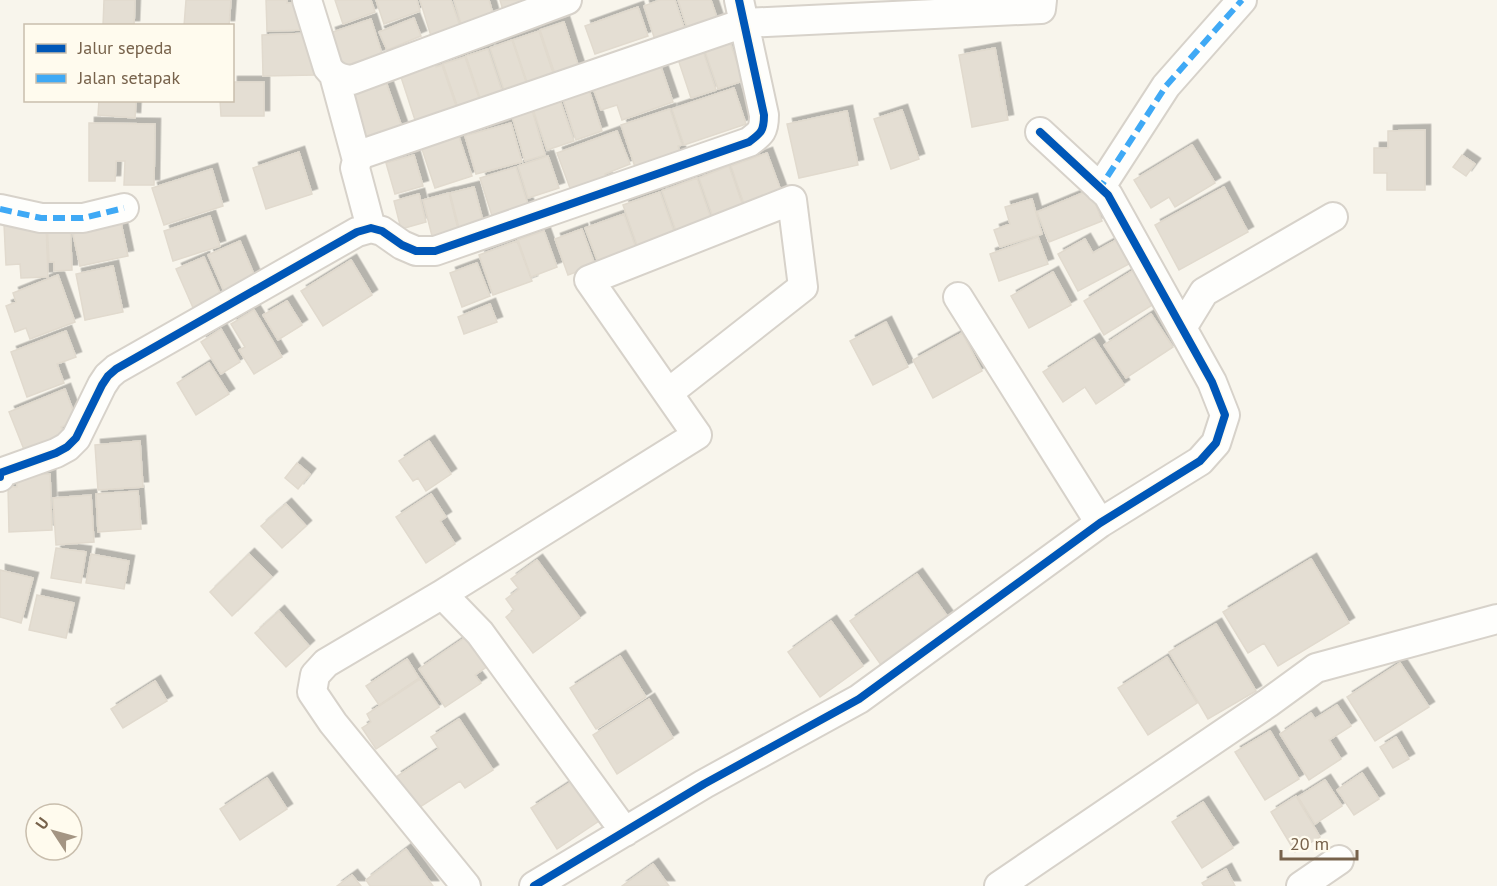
<svg xmlns="http://www.w3.org/2000/svg" width="1497" height="886" font-family="'PT Sans',sans-serif">
	<defs>
		<filter id="shadow"><feDropShadow dx="5.5" dy="-5.5" stdDeviation="0" flood-color="#0004"/></filter>
	</defs>
	<rect width="100%" height="100%" fill="#f8f5ec"/>
	<path fill="#e4ded3" stroke="#e1dace" stroke-width="1.5" filter="url(#shadow)" d="M104 0H135L134 26H103Z
		M186 0H231L229 26H184Z
		M266 0H287V3L305 2V30L267 31Z
		M335 0H371L375 12 343 24Z
		M376 0H417L420 11 384 24Z
		M420 0H451L460 26 431 36Z
		M454 0H489L493 14 461 24Z
		M500 0H531L504 14Z
		M660 0H675L685 30 655 40 644 6Z
		M678 0H711L718 21 688 31Z
		M638 7 648 36 595 54 585 26Z
		M414 18 421 36 387 50 379 32Z
		M371 19 382 54 341 67 330 33Z
		M564 22 579 68 556 77 540 30Z
		M539 31 554 76 528 85 513 40Z
		M314 33 315 75 263 76 262 35Z
		M512 40 527 85 505 93 490 48Z
		M730 42 743 81 718 89 705 51Z
		M995 48 1008 120 972 127 959 55Z
		M488 49 503 94 481 101 466 56Z
		M703 51 716 90 691 98 678 59Z
		M465 57 480 101 458 108 443 64Z
		M434 59 436 67 442 65 457 109 416 123 399 71Z
		M660 64 673 102 622 120 617 105 601 110 593 88Z
		M232 82H264V116H221L220 100H232Z
		M386 82 403 130 366 142 350 94Z
		M734 88 746 124 684 145 672 109Z
		M589 90 602 131 576 140 563 99Z
		M99 100H136L135 118 98 115Z
		M560 100 574 141 547 150 533 109Z
		M670 109 682 145 678 146 682 158 637 173 621 125Z
		M532 110 545 155 525 161 512 116Z
		M902 110 919 159 891 169 874 119Z
		M847 111 858 165 799 178 787 124Z
		M89 123 155 124 154 185H124L125 161H116L115 181H89Z
		M511 123 522 162 476 174 465 136Z
		M1425 130V190H1387V173H1374V148H1388V131Z
		M457 131 472 176 435 188 420 143Z
		M617 131 630 164 605 174 608 182 573 196 557 153Z
		M1192 145 1215 183 1175 207 1169 197 1151 208 1134 180Z
		M299 152 312 194 266 209 253 168Z
		M767 153 783 196 746 210 731 166Z
		M414 155 423 186 395 194 386 163Z
		M1462 155 1475 164 1466 176 1453 167Z
		M548 156 559 188 528 198 518 166Z
		M729 166 745 212 715 223 699 178Z
		M516 167 530 211 494 222 480 178Z
		M212 169 223 206 164 225 152 188Z
		M697 178 713 224 678 237 662 191Z
		M474 187 483 221 459 228 450 193Z
		M1224 187 1248 232 1179 270 1155 225Z
		M1090 190 1102 221 1049 242 1037 212Z
		M660 192 676 237 639 251 623 205Z
		M449 193 458 229 432 236 423 200Z
		M419 194 426 222 401 229 394 201Z
		M1032 199 1042 234 1000 247 994 230 1010 224 1005 207Z
		M624 214 637 251 599 265 585 228Z
		M210 216 220 246 173 261 164 231Z
		M70 220 72 270 54 271V262H49L47 221Z
		M46 223 48 277 21 278 20 264 6 265 4 224Z
		M121 223 128 256 80 266 73 234Z
		M582 229 595 265 568 275 555 239Z
		M544 231 557 267 531 277 518 240Z
		M1038 237 1048 264 999 281 990 254Z
		M1085 239 1093 253 1116 240 1129 264 1078 291 1058 254Z
		M240 241 258 284 227 298 208 255Z
		M517 241 532 281 493 295 479 255Z
		M204 257 226 307 198 319 176 269Z
		M351 260 372 295 323 326 301 291Z
		M477 263 490 296 462 307 450 273Z
		M1142 265 1162 299 1104 335 1084 301Z
		M113 266 123 312 85 320 76 274Z
		M1053 272 1071 305 1029 328 1011 296Z
		M58 275 75 322 30 339 26 328 15 332 6 306 16 302 13 293Z
		M287 301 302 325 278 340 263 315Z
		M490 304 497 322 464 334 458 317Z
		M254 310 282 357 254 374 239 350 245 347 231 324Z
		M1151 314 1173 347 1126 378 1104 345Z
		M886 322 908 367 873 385 850 341Z
		M221 329 240 362 221 374 201 342Z
		M66 331 76 357 57 364 64 383 27 397 11 352Z
		M962 333 982 371 933 398 913 360Z
		M1094 339 1124 385 1096 404 1085 387 1063 402 1043 372Z
		M209 363 229 394 196 415 177 383Z
		M65 389 77 421 61 427 67 441 27 457 9 412Z
		M140 441 143 487 98 490 95 445Z
		M429 441 451 474 426 491 418 478 413 481 399 461Z
		M297 463 310 474 298 489 285 478Z
		M50 474 52 530 9 532 8 487H17V476Z
		M138 491 141 529 98 532 96 494Z
		M431 494 446 517 440 521 455 544 426 563 396 517Z
		M91 495 94 542 56 545 53 498Z
		M286 504 306 526 282 548 261 526Z
		M56 548 86 552 81 583 51 578Z
		M91 554 129 561 124 589 86 583Z
		M249 554 272 577 232 616 210 592Z
		M1311 559 1349 623 1278 666 1264 643 1248 653 1223 612Z
		M537 560 580 618 533 653 506 617 514 610 506 599 519 589 511 579Z
		M0 570 33 578 21 623 0 617Z
		M917 574 953 624 886 672 850 621Z
		M37 595 74 603 66 638 29 630Z
		M279 611 309 646 286 667 255 633Z
		M831 621 863 666 820 697 788 652Z
		M1216 624 1256 691 1208 719 1169 652Z
		M469 635 488 666 475 675 481 683 445 707 419 669Z
		M620 656 646 697 596 729 570 688Z
		M1167 657 1197 703 1148 735 1118 688Z
		M407 659 419 678 379 705 366 686Z
		M1400 663 1429 707 1375 741 1347 697Z
		M420 679 439 707 376 749 362 728 371 722 367 714Z
		M155 681 167 701 123 728 111 709Z
		M649 699 673 738 617 774 593 735Z
		M1337 705 1351 726 1329 740 1341 759 1309 780 1280 734 1311 713 1315 719Z
		M459 719 493 770 465 788 460 781 417 809 396 777 439 749 431 737Z
		M1270 731 1299 779 1265 800 1235 752Z
		M1396 737 1409 759 1393 768 1380 747Z
		M1362 773 1379 799 1354 815 1337 790Z
		M579 777 605 817 557 849 531 808Z
		M267 778 287 809 240 840 220 809Z
		M1325 780 1342 806 1315 824 1298 797Z
		M1296 796 1320 837 1295 852 1271 812Z
		M1203 802 1233 848 1202 868 1172 822Z
		M406 849 433 886H370L366 880Z
		M653 864 669 886H622Z
		M1226 869 1235 886H1204L1202 883Z
		M352 875 361 886H337Z"/>
	<g fill="none" stroke-linecap="round" stroke-linejoin="round">
		<defs>
			<path id="minor" d="M307 0 328 68C335 77 341 79 352 80L567 0
				M334 75 357 160
				M1100 188 1166 86 1242 0
				M0 209 41 218H83L124 208
				M371 228 355 168 357 160 362 154 744 23 1041 9 1042 0
				M958 297 1100 523
				M1182 328 1204 292 1333 217
				M0 477V473L56 453 67 447 76 438 102 385 108 376 116 369 357 232 371 228 382 231 402 245 416 251H435L749 142C761 133 764 131 764 115L739 0
				M441 595 697 435 589 280 792 200 803 287 668 393
				M466 886 333 723 312 692 315 675 326 663 441 595 448 600 480 633 625 832
				M534 886 704 784 859 699 1100 523 1200 461 1216 443 1225 415 1212 382 1108 195 1040 132
				M999 886 1268 703 1316 668 1497 619
				M1301 886 1339 860"/>
		</defs>
		<use href="#minor" stroke="#d7d2ca" stroke-width="32"/>
		<use href="#minor" stroke="#fefefc" stroke-width="28"/>
		<path stroke="#3fa9f5" stroke-width="6" stroke-dasharray="12 6" stroke-linecap="butt" d="M1097 185 1100 188 1166 86 1242 0
			M0 209 41 218H83L124 208"/>
		<defs>
			<path id="cycleway" d="M0 477V473L56 453 67 447 76 438 102 385 108 376 116 369 357 232 371 228 382 231 402 245 416 251H435L749 142C761 133 764 131 764 115L739 0
				M534 886 704 784 859 699 1100 523 1200 461 1216 443 1225 415 1212 382 1108 195 1040 132"/>
		</defs>
		<use href="#cycleway" stroke="#fffbee" stroke-width="11"/>
		<use href="#cycleway" stroke="#0057b8" stroke-width="8"/>
	</g>
	<rect x="24" y="24" width="210" height="78" fill="#fffbee" stroke="#c9bead" stroke-width="1.5"/>
	<rect x="36" y="44" width="30" height="9" fill="#0057b8" stroke="#c9bead" stroke-width="1.5"/>
	<text x="78" y="54" font-size="18" fill="#77624b">Jalur sepeda</text>
	<rect x="36" y="74" width="30" height="9" fill="#3fa9f5" stroke="#c9bead" stroke-width="1.5"/>
	<text x="78" y="84" font-size="18" fill="#77624b">Jalan setapak</text>
	<g transform="translate(54 832) rotate(306)"><circle r="28" fill="#fffbee" stroke="#c9bead" stroke-width="1.5"/>
	<path d="M0-4.5L10 22L0 15L-10 22Z" fill="#a49583"/>
	<text y="-9" font-size="16" font-weight="bold" text-anchor="middle" fill="#77624b">U</text>
	</g>
	<path d="M1281 850v9h76v-9" fill="none" stroke="#77624b" stroke-width="3"/>
	<text x="1290" y="850" font-size="18" fill="#77624b" stroke="#fffbee" stroke-width="4.5" paint-order="stroke">20 m</text>
</svg>
